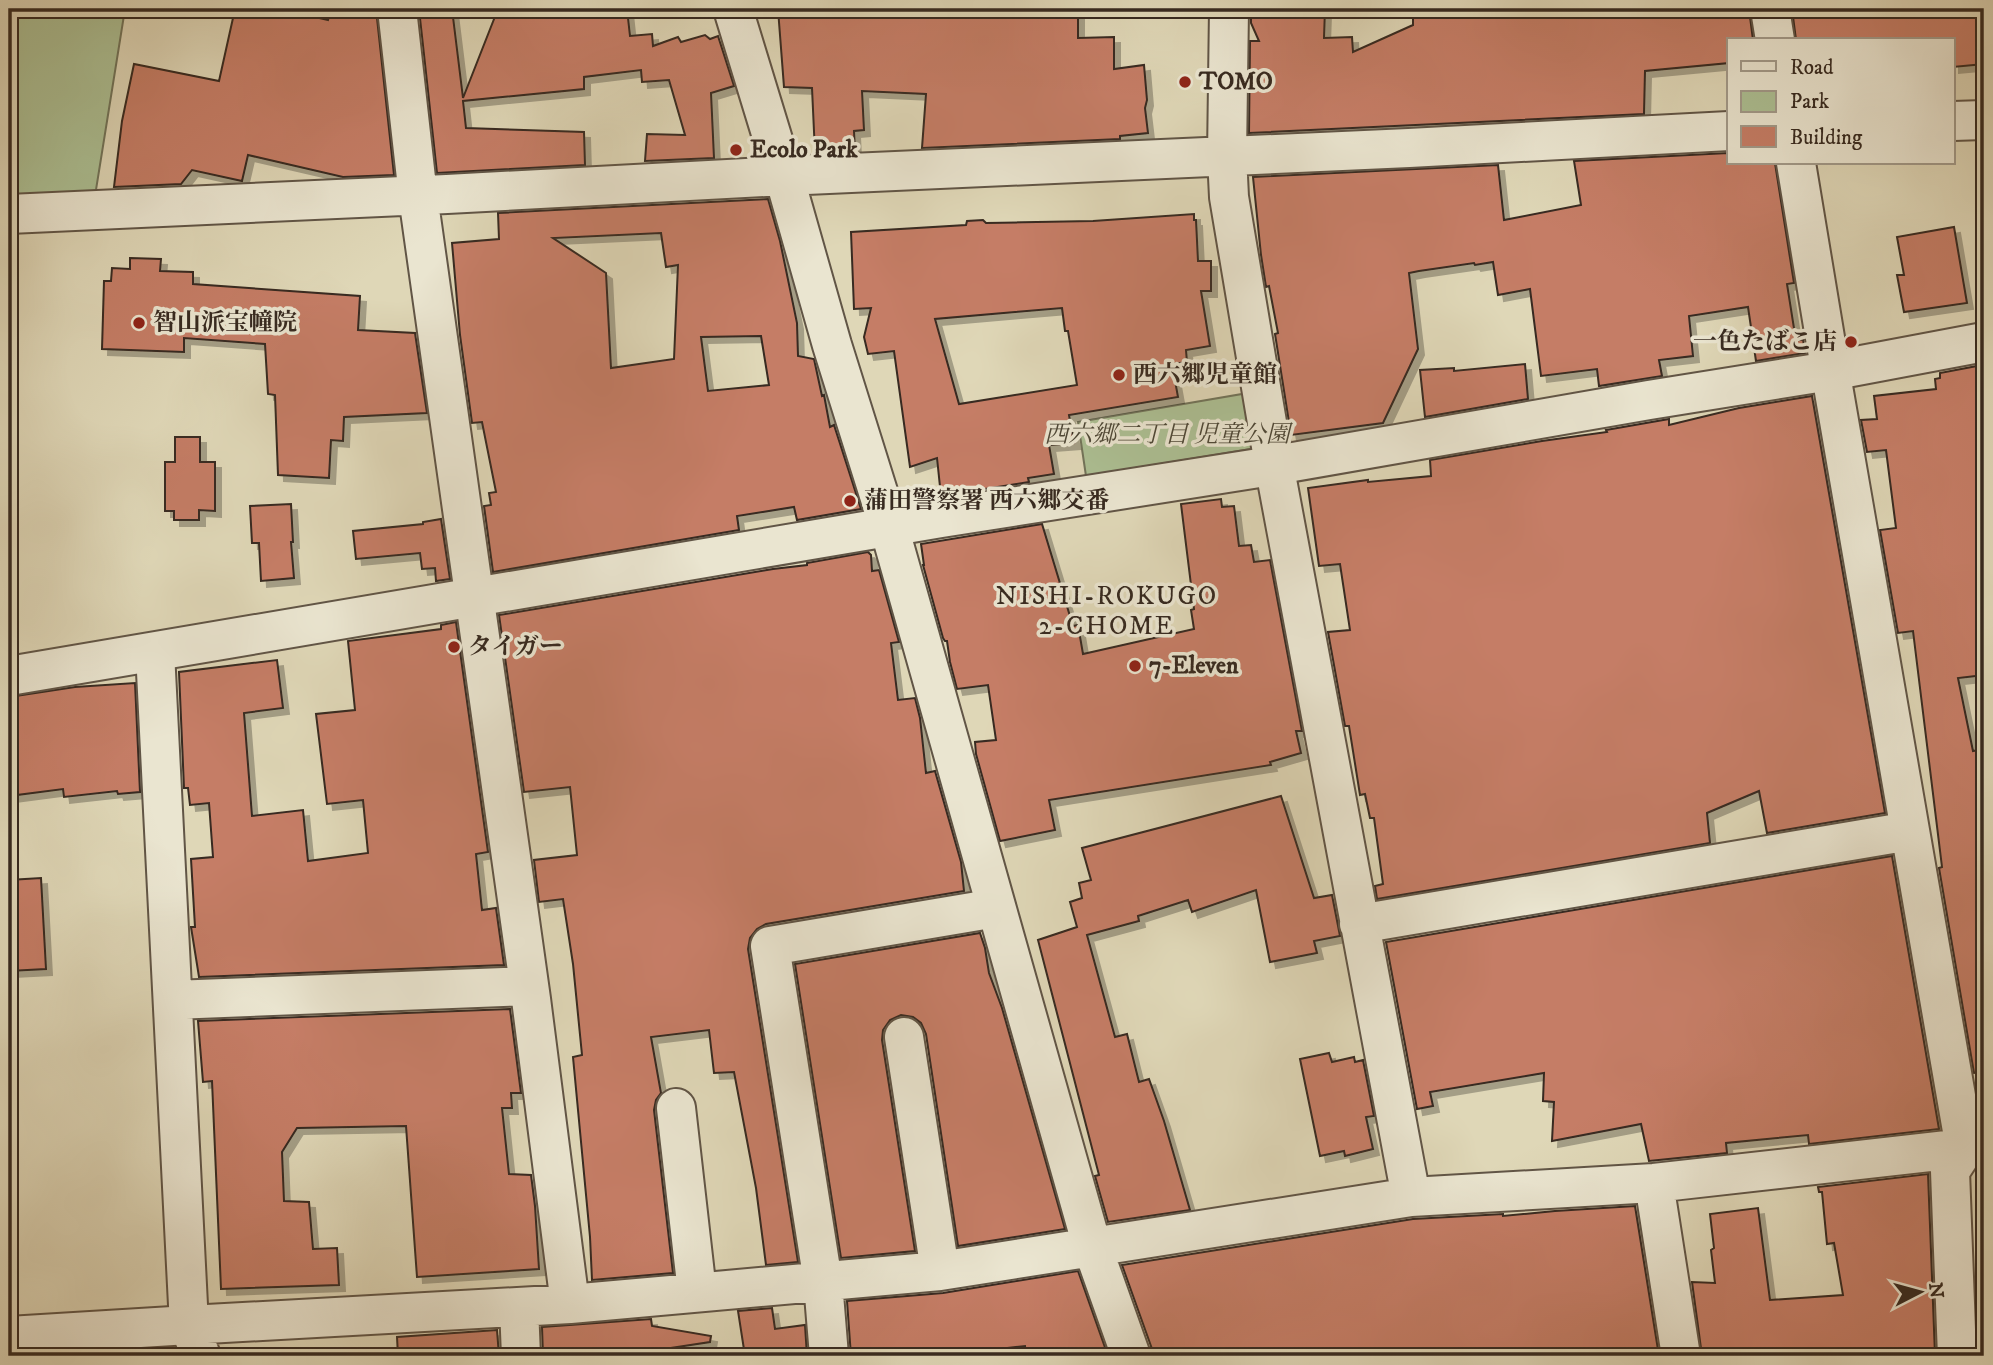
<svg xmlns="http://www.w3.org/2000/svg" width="1993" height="1365" font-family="'IM FELL DW Pica','Noto Serif JP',serif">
	<defs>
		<filter id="shadow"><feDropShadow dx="6" dy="6" stdDeviation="0" flood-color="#0004"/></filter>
	</defs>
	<rect width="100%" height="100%" fill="#dfd7b7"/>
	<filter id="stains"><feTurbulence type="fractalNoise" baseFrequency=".00286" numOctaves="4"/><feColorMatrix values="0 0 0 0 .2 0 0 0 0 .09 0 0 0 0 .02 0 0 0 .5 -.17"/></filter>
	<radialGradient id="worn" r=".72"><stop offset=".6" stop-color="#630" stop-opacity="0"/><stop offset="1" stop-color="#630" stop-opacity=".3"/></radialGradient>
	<path fill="#acbf93" stroke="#72745a" stroke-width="2" d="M9 9H125L95 196 9 199Z
		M1248 393 1257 448 1086 476 1078 422Z"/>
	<path fill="#c57d66" stroke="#372a20" stroke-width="2" fill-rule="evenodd" filter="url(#shadow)" d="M235 9H281L328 20 331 9H376L394 175 343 177 248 155 242 181 192 170 181 184 114 187 122 121 134 64 219 81Z
		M419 9H452L463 98 498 9H627L630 36 652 34 653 46 678 37 681 42 705 35 710 39 718 36 734 86 711 93 714 158 645 161 647 134 685 135 669 80 642 82 641 70 584 77V89L463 101 466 128 584 132 585 165 437 173Z
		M778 9H931V13L999 15V12L1078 9V38L1114 37V69L1144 65 1147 100 1145 108 1148 133 1120 136V139L922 148 926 94 862 91 864 130 854 131 855 151 815 153 812 88 784 87Z
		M1251 9H1325L1324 38 1352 37 1353 52 1413 25V9H1563L1561 14 1652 15 1651 9H1749L1753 40H1729V63L1645 71 1644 114 1249 133 1250 41H1259L1251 23Z
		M1792 9H1984V64L1953 67V40H1796Z
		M1728 153 1729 163H1775L1794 283 1787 284 1796 341 1803 339 1805 353 1756 361 1748 307 1689 316 1693 356 1659 360 1662 376 1599 386 1597 369 1541 376 1530 289 1498 295 1493 262 1475 265 1474 263 1419 271 1409 273 1418 349 1383 423 1291 435 1275 334 1278 333 1269 286 1266 287 1261 255 1253 177 1498 165 1504 220 1581 205 1574 161Z
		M768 199 780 241 797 323 798 356 814 359 822 396 824 395 830 427 834 425 861 509 797 520 794 507 737 516 739 530 493 572 484 506 491 505 489 493 496 492 482 422 472 423 460 335 452 243 499 239 498 213ZM661 233 666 267 678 265 674 359 611 368 606 273 553 238ZM761 336 769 385 708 391 701 337Z
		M1194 214V220H1196L1198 261H1211V291H1201L1210 346 1186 350 1187 362 1172 364 1178 397 1069 415 1074 443 1049 445 1054 474 1028 478 1029 482 941 496 937 458 910 467 894 351 868 354 864 337 871 308 854 309 851 232 966 225 967 221 983 220 986 223 1093 221ZM1062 308 1065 331H1068L1077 385 959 404 935 319Z
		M1954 227 1967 303 1904 312 1897 275H1904L1897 237Z
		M130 258 161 259 160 271 193 272V284L360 296 358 330 415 333 427 413 344 417 343 441 331 440 329 478 278 475 275 395 268 394 265 344 184 338V352L102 349 104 281H111L112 268 130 269Z
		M1525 364 1528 399 1425 417 1420 370 1454 368V371Z
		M1977 366 1984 422V675L1958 678 1973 751 1984 749V1072L1974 1073 1939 868 1942 867 1913 631 1898 633 1880 530 1896 528 1886 450 1867 452 1861 420 1877 419 1874 396 1936 389 1935 379 1940 378V373Z
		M1812 396 1885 813 1767 833 1759 791 1707 813 1710 843 1377 899 1375 886 1383 884 1374 818H1370L1365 794 1360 795 1349 726H1345L1328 632 1350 630 1340 564 1319 566 1308 488 1368 480V482L1431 476 1430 460 1542 441 1607 432 1606 430 1669 419V425L1739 408Z
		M175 437H200V462H215V511L199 510V520H174V511H165V462H175Z
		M1221 499 1222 507 1234 506 1239 546 1251 545 1254 562 1270 560 1302 731H1296L1301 753 1270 762 1271 765 1049 800 1055 830 1000 841 976 754 975 742 996 740 988 685 957 689 950 662 947 641H945L943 638 923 565H924L921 544 1042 524 1073 626 1078 625 1083 654 1194 629 1191 610 1194 609 1181 504Z
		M291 504 293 542H291L294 578 261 581 259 543H252L250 506Z
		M441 519 450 579 436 581 435 568 422 569 420 553 356 559 353 531 423 524V522Z
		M868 552 871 555 872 571 879 570 899 642 891 643 898 700 915 698 920 718 926 773 935 771 961 862 964 891 766 924 757 929 750 938 748 949 798 1262 766 1265 756 1188 734 1072 714 1073 709 1030 651 1037 661 1093 656 1100 654 1110 673 1273 592 1280 590 1237 573 1057 582 1055 573 964 563 899 539 902 534 860 577 855 570 787 524 792 499 615 773 569 807 565V563Z
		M456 622 488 852 476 854 482 910 496 908 504 965 199 977 191 927H195L191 859 213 857 209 803 190 805 188 788H184L179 672 277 660 283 708 244 713 252 816 303 810 308 861 368 853 363 800 327 804 316 714 355 710 348 641 441 629V625Z
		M135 683 140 792 118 794 117 791 64 797 63 789 9 796V697L75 687Z
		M1281 796 1314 898 1332 895 1340 936 1314 941 1317 953 1270 962 1256 890 1192 912 1188 900 1138 916 1139 921 1087 935 1115 1037 1127 1034 1139 1082 1149 1079 1164 1121 1190 1210 1108 1222 1095 1176 1099 1175 1038 940 1077 927 1070 902 1082 898 1079 883 1091 880 1082 848Z
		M1892 856 1939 1129 1809 1144 1808 1135 1726 1143 1727 1153 1649 1161 1641 1124 1552 1141 1554 1102 1543 1101 1544 1073 1430 1092 1433 1106 1417 1109 1386 942Z
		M41 878 46 969 9 971V880Z
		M980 933 985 948 989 973 1002 1008 1065 1229 958 1246 926 1034 921 1023 913 1017 901 1015 890 1020 883 1030 882 1040 915 1251 841 1258 795 964Z
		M510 1009 521 1093H511L512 1108H502L509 1174 531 1175 535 1206 539 1269 417 1277 406 1126 297 1128 282 1152 284 1201 309 1202 313 1249 337 1248 339 1285 221 1289 212 1081 203 1082 198 1021Z
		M1329 1053 1332 1062 1354 1057 1355 1062 1363 1060 1374 1116 1366 1117 1373 1149 1345 1156 1344 1151 1320 1156 1300 1059Z
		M1928 1174 1935 1355 1923 1356H1702L1692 1282 1715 1283 1711 1250 1714 1248 1710 1214 1758 1208 1770 1300 1843 1295 1834 1243 1827 1244 1822 1192H1819L1818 1187Z
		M1635 1206 1659 1356H1152V1349L1122 1265 1413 1219 1503 1214V1216L1555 1211Z
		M1078 1271 1108 1356H1026L1025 1346 965 1353V1356H851L847 1301 943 1293Z
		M772 1308 775 1329 805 1325 807 1356H745L738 1311Z
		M651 1319 652 1326 711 1336 710 1342 657 1350 658 1356H543L542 1327Z
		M497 1330 499 1356H398L397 1337Z"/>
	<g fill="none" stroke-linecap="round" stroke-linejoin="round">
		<defs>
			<path id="minor" d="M397 9 418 196 531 999 570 1304
				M733 9 784 176 832 345 889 527 1092 1246 1131 1356
				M1229 9 1227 156 1229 197 1274 464 1411 1197
				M1770 9 1775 40
				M1953 121 1984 120
				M1796 163 1834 392 1965 1148 1950 1171 1957 1356
				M9 214 447 194 784 176 1409 148 1729 131
				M155 652 189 1325 201 1356
				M1359 924 1910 831
				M173 1000 529 986
				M904 1037 940 1271
				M676 1108 697 1292
				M1654 1183 1681 1356
				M519 1307 521 1356
				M189 1325 570 1304 940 1271 1411 1197 1654 1183 1965 1148H1984
				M829 1356 823 1282 770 946 996 908"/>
			<path id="tertiary" d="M9 676 941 518 1259 468 1649 400 1830 371 1984 342
				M9 1336 189 1325"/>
		</defs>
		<use href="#minor" stroke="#615546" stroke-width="42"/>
		<use href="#tertiary" stroke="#615546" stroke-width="42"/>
		<use href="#minor" stroke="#eae5d0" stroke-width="38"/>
		<use href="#tertiary" stroke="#eae5d0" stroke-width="38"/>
	</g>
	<g fill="#8f2418" stroke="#eae5d0" stroke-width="2.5">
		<circle cx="1185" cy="82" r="7"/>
		<circle cx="736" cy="150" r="7"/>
		<circle cx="139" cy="323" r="7"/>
		<circle cx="1851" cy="342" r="7"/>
		<circle cx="1119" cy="375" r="7"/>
		<circle cx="850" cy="501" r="7"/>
		<circle cx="454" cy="647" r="7"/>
		<circle cx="1135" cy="666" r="7"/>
	</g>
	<g text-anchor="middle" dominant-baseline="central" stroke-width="7" stroke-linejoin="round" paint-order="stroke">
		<g font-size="24" font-weight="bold" fill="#372a20" stroke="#eae5d0" text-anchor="start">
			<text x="1199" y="82">TOMO</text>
			<text x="750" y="150">Ecolo Park</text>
			<text x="153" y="323">智山派宝幢院</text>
			<text x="1837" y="342" text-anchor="end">一色たばこ店</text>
			<text x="1133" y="375">西六郷児童館</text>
			<text x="864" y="501">蒲田警察署 西六郷交番</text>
			<text x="468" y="647">タイガー</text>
			<text x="1149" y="666">7-Eleven</text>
		</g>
		<g font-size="24" font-style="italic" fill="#4e4837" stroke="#eae5d0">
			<text x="1167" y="435">西六郷二丁目 児童公園</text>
		</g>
		<g font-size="26" letter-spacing="2" fill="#372a20" stroke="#eae5d0">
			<text x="1107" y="596">NISHI-ROKUGO<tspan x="1107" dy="30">2-CHOME</tspan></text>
		</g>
	</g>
	<rect width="1993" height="1365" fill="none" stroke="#dfd7b7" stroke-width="35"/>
	<rect x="10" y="10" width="1972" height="1344" fill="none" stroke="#372a20" stroke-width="3.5"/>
	<rect x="18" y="18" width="1958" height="1330" fill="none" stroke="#372a20" stroke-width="2"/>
	<rect x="1727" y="38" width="228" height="126" fill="#eae5d0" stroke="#a29a8a" stroke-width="2"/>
	<rect x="1741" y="61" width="35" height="10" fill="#eae5d0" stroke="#a29a8a" stroke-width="2"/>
	<text x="1790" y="74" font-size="21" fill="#372a20">Road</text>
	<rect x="1741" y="91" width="35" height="21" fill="#acbf93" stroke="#a29a8a" stroke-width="2"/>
	<text x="1790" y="108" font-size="21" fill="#372a20">Park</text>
	<rect x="1741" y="126" width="35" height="21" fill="#c57d66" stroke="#a29a8a" stroke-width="2"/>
	<text x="1790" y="144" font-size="21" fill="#372a20">Building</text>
	<g transform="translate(1920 1292) rotate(84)" stroke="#eae5d0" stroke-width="5" paint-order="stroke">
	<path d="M0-5L12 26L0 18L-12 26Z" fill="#372a20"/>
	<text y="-10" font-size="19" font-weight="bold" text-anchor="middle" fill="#372a20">N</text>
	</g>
	<rect width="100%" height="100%" filter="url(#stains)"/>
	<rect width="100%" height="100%" fill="url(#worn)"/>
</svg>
